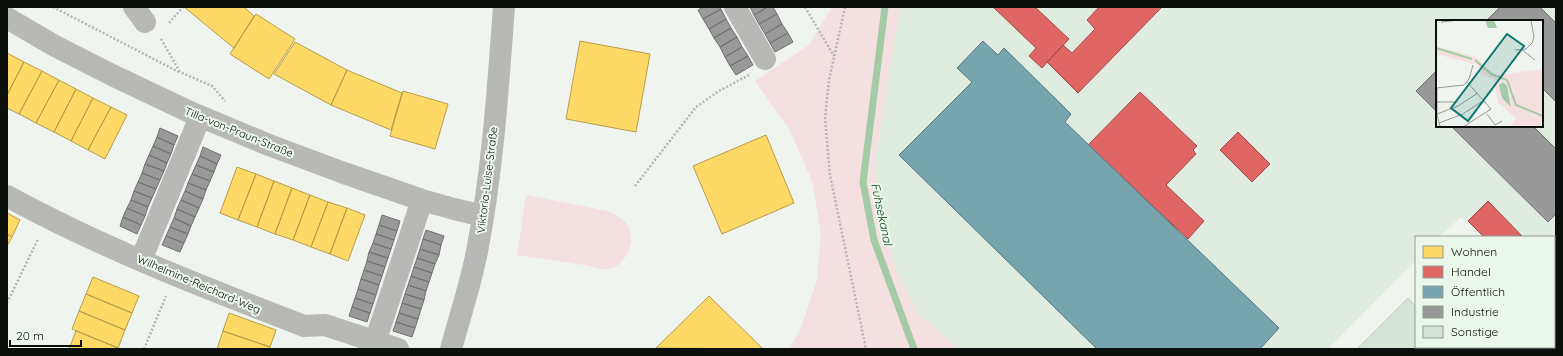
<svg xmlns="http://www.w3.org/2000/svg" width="1563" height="356" font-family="Quicksand,sans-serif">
	<rect width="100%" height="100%" fill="#eff4ef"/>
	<path fill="#e0ece0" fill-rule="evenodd" d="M900 7H1556V276L1554 278V237H1480L1461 217 1439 237H1416V260L1328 349H958L916 311 893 262 874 169ZM1437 21H1542V126H1437Z"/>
	<path fill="#f5e0e1" d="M832 7H900L874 169 893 262 916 311 958 349H789L801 328 817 280 821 234 812 181 789 129 755 81 809 45Z
		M526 195 608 211C620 216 633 225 631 240 630 252 622 267 608 269 601 270 591 266 584 265 562 262 540 258 517 255Z"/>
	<path fill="#ffd966" stroke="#b69d4b" d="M184 7H244L254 16 234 48Z
		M256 14 295 39 269 79 230 54Z
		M580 41 650 54 636 132 566 119Z
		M295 42 347 70 331 105 274 74Z
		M7 53 24 62 7 95Z
		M24 62 42 71 19 114 7 108V95Z
		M347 70 402 93 391 130 331 105Z
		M42 71 59 80 36 123 19 114Z
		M59 80 76 89 54 132 36 123Z
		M76 89 93 98 71 141 54 132Z
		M403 91 448 104 435 149 390 136Z
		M93 98 111 107 88 150 71 141Z
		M111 107 127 115 105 159 88 150Z
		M766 135 794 203 722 234 693 166Z
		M237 167 256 174 238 220 220 213Z
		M256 174 274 181 257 227 238 220Z
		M274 181 292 188 275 234 257 227Z
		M292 188 310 195 293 240 275 234Z
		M310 195 328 202 311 247 293 240Z
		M328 202 347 208 330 254 311 247Z
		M347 208 365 215 348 261 330 254Z
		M7 213 20 220 12 237 7 234Z
		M7 234 12 237 7 246Z
		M93 277 139 296 132 313 86 294Z
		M86 294 132 313 125 330 79 311Z
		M709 296 763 349 656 348Z
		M79 311 125 330 118 348 72 329Z
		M229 313 276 330 270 347 223 331Z
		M76 331 121 349H69Z
		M223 331 270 347 269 349H217Z"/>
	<path fill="#e06666" stroke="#a04c4b" d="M993 7H1035L1069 39 1042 68 1029 56 1036 48Z
		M1099 7H1162L1078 93 1047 62 1063 45 1072 53 1095 29 1087 20Z
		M1140 92 1197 146 1193 150 1196 154 1166 185 1204 221 1188 239 1088 145Z
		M1238 132 1270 164 1252 182 1220 150Z
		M1488 201 1523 237H1484L1468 221Z"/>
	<path fill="#76a5af" stroke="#56787e" d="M983 41 998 55 1004 48 1071 114 1065 122 1279 328 1260 349H1097L899 155 972 82 957 68Z"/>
	<path fill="#999" stroke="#6f706f" d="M703 7H719L721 9 703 19 698 10Z
		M750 7H768L754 15Z
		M768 7H773L777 14 759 24 754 15Z
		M1500 7H1540L1556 23V102L1542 88V21H1486Z
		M721 9 726 19 709 29 703 19Z
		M777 14 782 24 765 34 759 24Z
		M726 19 731 28 714 38 709 29Z
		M782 24 788 33 770 43 765 34Z
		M731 28 737 37 720 47 714 38Z
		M788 33 793 42 775 52 770 43Z
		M737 37 742 47 725 57 720 47Z
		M742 47 748 56 730 66 725 57Z
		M748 56 753 65 736 75 730 66Z
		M1437 70V112L1416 91Z
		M1451 126H1533L1556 149V214L1548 222Z
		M160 128 178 136 174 145 157 137Z
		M157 137 174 145 171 154 153 146Z
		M153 146 171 154 167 163 149 155Z
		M203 147 221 155 217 164 200 156Z
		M149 155 167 163 164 171 145 164Z
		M200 156 217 164 214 172 196 165Z
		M145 164 164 171 160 180 142 173Z
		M196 165 214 172 210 181 192 174Z
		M142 173 160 180 156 189 138 182Z
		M192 174 210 181 206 190 188 183Z
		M138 182 156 189 152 198 134 191Z
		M188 183 206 190 203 199 185 191Z
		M134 191 152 198 148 207 131 200Z
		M185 191 203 199 199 208 181 200Z
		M131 200 148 207 145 216 127 208Z
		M181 200 199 208 195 217 177 209Z
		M127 208 145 216 141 225 123 217Z
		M177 209 195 217 191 226 174 218Z
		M382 215 400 221 397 231 379 225Z
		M123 217 141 225 137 234 120 226Z
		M174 218 191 226 188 234 170 227Z
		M379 225 397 231 394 240 376 234Z
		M170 227 188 234 184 243 166 236Z
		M426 230 444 236 441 245 423 239Z
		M376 234 394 240 391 249 373 243Z
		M166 236 184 243 180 252 162 245Z
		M423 239 441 245 439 255 420 249Z
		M373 243 391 249 388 258 369 252Z
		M420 249 439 255 435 264 417 258Z
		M369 252 388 258 385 267 367 261Z
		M417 258 435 264 432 273 414 267Z
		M367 261 385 267 382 276 364 270Z
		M414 267 432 273 429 282 411 276Z
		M364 270 382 276 379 285 361 279Z
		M411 276 429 282 426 291 408 285Z
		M361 279 379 285 376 295 358 289Z
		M408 285 426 291 424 300 405 294Z
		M358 289 376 295 373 304 355 298Z
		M405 294 424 300 421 309 402 303Z
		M355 298 373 304 370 313 352 307Z
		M402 303 421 309 418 319 399 313Z
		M352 307 370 313 367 322 349 316Z
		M399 313 418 319 415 328 396 322Z
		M396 322 415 328 412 337 393 331Z"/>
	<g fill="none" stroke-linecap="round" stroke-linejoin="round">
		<path stroke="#a3cba6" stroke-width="7" d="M885 7 863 182 874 240 914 349"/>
	</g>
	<path fill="#d6e4d7" stroke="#c5c9c5" d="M1408 298 1416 307V347H1454L1456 349H1357Z"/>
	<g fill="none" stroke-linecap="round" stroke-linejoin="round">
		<path stroke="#b4b6b4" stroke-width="2.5" stroke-dasharray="2 2" stroke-linecap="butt" d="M53 7 179 72
			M805 7 834 56
			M845 7 829 80 825 118 830 175 866 349
			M169 23 183 7
			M161 39 180 72 212 86 225 101
			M635 186 696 107 719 91 749 75
			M7 303 38 239
			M144 349 166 296"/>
		<path stroke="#b8b8b7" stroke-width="22" d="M134 7 145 22
			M735 7 765 59
			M7 18 55 46 112 75 192 113 269 145 344 173 422 200 454 209 483 216
			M7 196C102 248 203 287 304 326L325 325 398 349
			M141 260 200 117
			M375 342 422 200
			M1492 347 1494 349
			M451 349C460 315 472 281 478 246 493 167 498 87 504 7"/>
	</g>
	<g text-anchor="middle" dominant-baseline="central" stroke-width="4" stroke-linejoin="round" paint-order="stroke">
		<g font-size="11" fill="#0c100c" stroke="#ecf7ec">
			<text transform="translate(239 132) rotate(22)">Tilla-von-Praun-Straße</text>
			<text transform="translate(487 180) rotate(-83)">Viktoria-Luise-Straße</text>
			<text transform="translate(199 284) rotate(23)">Wilhelmine-Reichard-Weg</text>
		</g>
		<g font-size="12" font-style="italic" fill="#024312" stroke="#ecf7ec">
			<text transform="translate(882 214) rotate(78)">Fuhsekanal</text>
		</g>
	</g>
	<g transform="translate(1436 20)">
		<rect width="107" height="107" fill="#eff4ef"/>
		<path d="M0 26 40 37 60 55 107 49V97L104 107H74L80 98 62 83 58 59 46 55 42 45 0 34ZM64 63 71 69 76 86 65 70Z" fill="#f5e0e1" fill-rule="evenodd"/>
		<path d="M49 0H58L61 8H52ZM67 62 71 66 75 87 66 78 63 65Z" fill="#a3cba6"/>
		<path fill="none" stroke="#a3cba6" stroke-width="2" d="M0 28 36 39M39 40 55 54 71 60 80 85 107 96"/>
		<path fill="none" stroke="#949994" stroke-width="1" d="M5 2 23 0M85 29 99 40M79 30 90 29 96 23 98 17 95 0M0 68 28 65 33 59 37 45M1 68V94L4 107M1 82H21M1 94 22 86 42 73M51 94 59 105 66 101M3 103 27 94 48 80M27 107 55 89 31 62"/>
		<path fill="#0f766e" fill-opacity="0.15" stroke="#0f766e" stroke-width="2" d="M71 14 88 26 32 101 15 88Z"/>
		<rect width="107" height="107" fill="none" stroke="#0c100c" stroke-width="2"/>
	</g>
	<rect width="1563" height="356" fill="none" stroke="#0c100c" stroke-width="16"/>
	<rect x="1415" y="236" width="140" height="112" fill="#ecf7ec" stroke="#929b92"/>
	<rect x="1423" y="246" width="20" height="12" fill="#ffd966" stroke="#929b92"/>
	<text x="1451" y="256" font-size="12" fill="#0c100c">Wohnen</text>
	<rect x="1423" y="266" width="20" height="12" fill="#e06666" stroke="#929b92"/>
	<text x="1451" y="276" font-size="12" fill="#0c100c">Handel</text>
	<rect x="1423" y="286" width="20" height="12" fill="#76a5af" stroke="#929b92"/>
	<text x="1451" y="296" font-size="12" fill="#0c100c">Öffentlich</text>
	<rect x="1423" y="306" width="20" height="12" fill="#999999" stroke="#929b92"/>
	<text x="1451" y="316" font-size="12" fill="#0c100c">Industrie</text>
	<rect x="1423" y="326" width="20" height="12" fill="#d6e4d7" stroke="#929b92"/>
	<text x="1451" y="336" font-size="12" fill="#0c100c">Sonstige</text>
	<path d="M10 340v6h71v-6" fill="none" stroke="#0c100c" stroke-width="2"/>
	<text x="16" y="340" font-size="12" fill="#0c100c" stroke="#ecf7ec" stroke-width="3" paint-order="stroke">20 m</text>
</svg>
